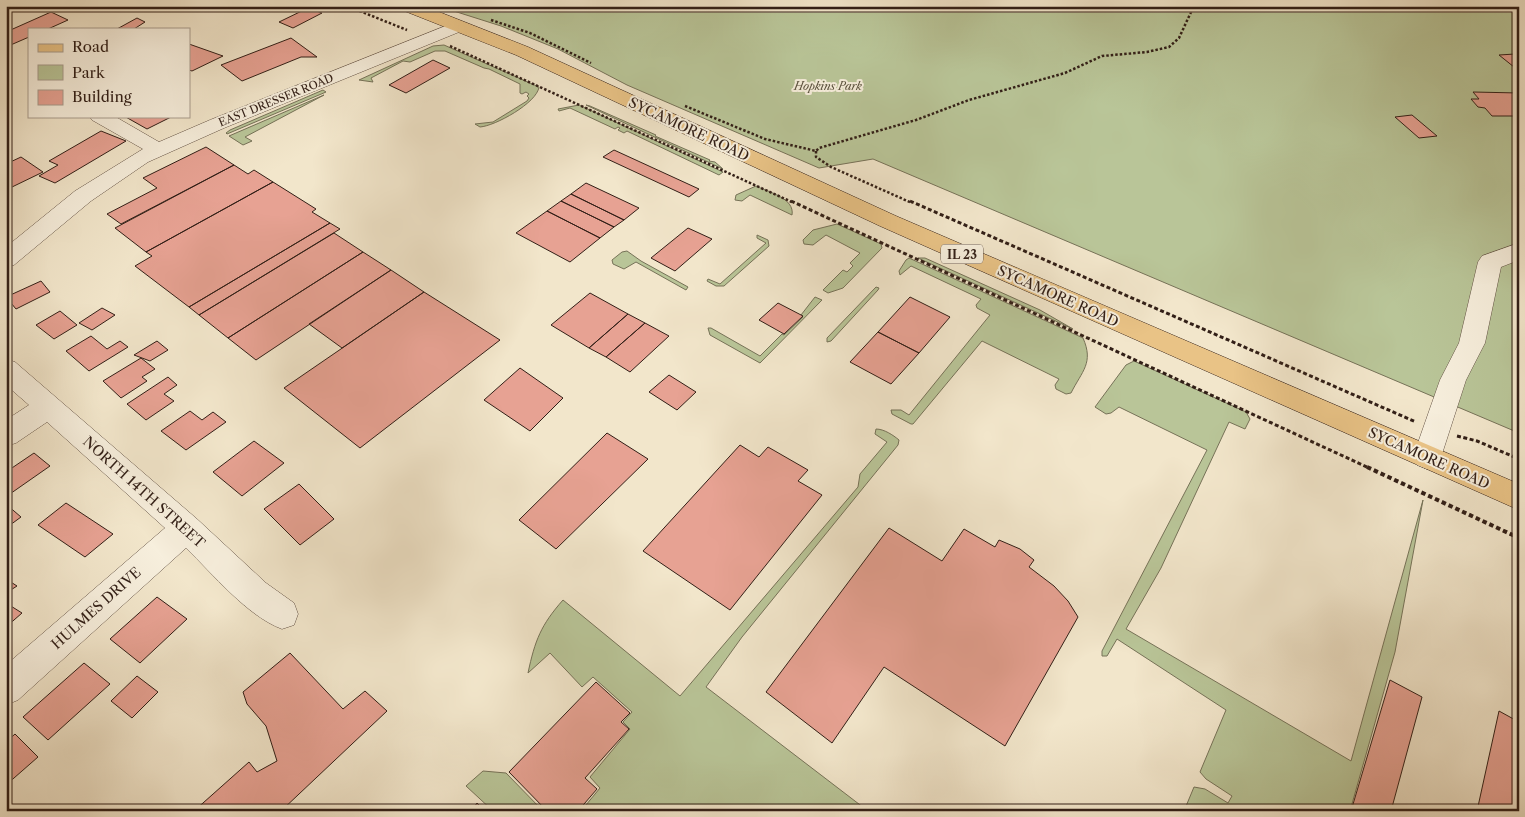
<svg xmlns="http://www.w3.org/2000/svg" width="1525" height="817" font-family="'Libre Caslon Text',serif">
	<rect width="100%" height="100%" fill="#f2e6cb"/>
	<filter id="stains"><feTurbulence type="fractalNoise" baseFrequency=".004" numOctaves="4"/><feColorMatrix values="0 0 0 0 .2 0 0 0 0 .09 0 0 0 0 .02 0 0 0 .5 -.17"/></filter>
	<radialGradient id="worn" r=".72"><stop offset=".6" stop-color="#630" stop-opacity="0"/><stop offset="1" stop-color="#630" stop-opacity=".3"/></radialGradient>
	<path fill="#b9c598" stroke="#767258" d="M438 6H1519V433L873 159 819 168 627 85 558 49 501 26Z
		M444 45 539 87C537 103 495 126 480 127L475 124 493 122 527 101 529 98 527 96 529 94 526 92 522 94 520 93V84L489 69 484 68 445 51H435L410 62 403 61 371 78 373 82 359 80 433 46Z
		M323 90 326 92 227 134 226 133 230 130Z
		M324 95 245 137 252 141 243 145 229 136Z
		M579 105 723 172 719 175 627 131 624 133 618 130 620 128 618 127 615 129 570 108 559 111 558 109Z
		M586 105 590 106 656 135 655 136 710 160 709 161 715 162 723 169Z
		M756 186C768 192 795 198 792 215L750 195 742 201 735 200 736 195Z
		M837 224 881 244 882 248 843 288 828 293 823 290 843 270 847 272 853 266 850 263 860 253 826 235 813 245 804 244 803 240 813 230Z
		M757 235 768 240 769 246 724 286H716L707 281 708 279 720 284 766 243 757 238Z
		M627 251 641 261 688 287 686 290 636 262 624 269 613 264 612 260 622 252Z
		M909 258 1083 338C1094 363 1082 371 1071 393L1066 394 1056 389 1055 385 1059 379 982 341 913 424H911L892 414 891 410H901L909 415 990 315 977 308 976 305 981 299 911 266 900 275 899 271 906 260Z
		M918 258H925L1040 310 1073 329Z
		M876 287 879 288 878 290 831 341 827 342V338Z
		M815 297 822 300 760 363 710 335 708 328H711L760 356 782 334 784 335 803 317 801 315Z
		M1134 361 1246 412 1250 419 1245 429 1229 422 1161 568 1126 629 1351 761 1423 500 1395 652 1350 811H1184L1194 787 1205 789 1228 803 1232 796 1206 779 1200 772 1226 710 1117 639 1107 656H1102V651L1207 450 1119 407 1111 413 1106 414 1095 407 1126 365Z
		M876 429C884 429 893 435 899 440L898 445 742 637 706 687 868 811H581L600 788 590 777 630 729 623 722 632 712 593 677 582 687 550 653 528 673C535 640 541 625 563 600L680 696 858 487 860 474 887 442 875 434Z
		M483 771 506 773 543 811H493L466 786Z"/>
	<path fill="#e7a293" stroke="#321f17" d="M308 8 322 13 293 28 279 22Z
		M51 12 68 20 48 29H29V37L6 47V32Z
		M137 18 145 22 134 29H117Z
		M291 38 317 57H301L242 81 221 65Z
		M189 44 223 56 192 71 189 70Z
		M1515 54 1519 57V71L1499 55Z
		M433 60 450 68 406 93 389 85Z
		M1473 92 1519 93V116H1492L1485 108 1478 107 1471 99H1479Z
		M1412 115 1437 136 1419 138 1395 117Z
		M124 116H173L147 129Z
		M101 131 126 141 55 183 39 176 58 165 49 161Z
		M206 147 234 165 121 224 107 214 157 188 143 178Z
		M614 150 699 189 689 197 603 157Z
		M21 157 43 172 12 187 6 183V164Z
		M234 165 248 174 254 170 273 182 146 252 115 228Z
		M273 182 316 209 312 212 330 223 189 307 135 266 152 256 146 252Z
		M586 183 639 208 624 220 571 194Z
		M571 194 624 220 614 227 561 201Z
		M561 201 614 227 600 238 547 211Z
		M547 211 600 238 570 262 516 233Z
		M330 223 340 229 199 315 189 307Z
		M688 228 712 239 675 271 651 258Z
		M334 233 363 252 228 338 199 315Z
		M363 252 391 270 256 360 228 338Z
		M391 270 424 292 342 348 309 324Z
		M41 281 50 292 16 309 6 297Z
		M424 292 500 340 360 448 284 388Z
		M590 293 628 314 589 348 551 325Z
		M910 297 950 317 919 353 878 332Z
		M778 303 803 316 784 334 759 320Z
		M102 308 115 315 92 330 79 323Z
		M60 311 77 325 54 339 36 325Z
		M628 314 645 323 606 357 589 348Z
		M645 323 669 336 630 372 606 357Z
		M878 332 919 353 891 384 850 362Z
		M91 336 107 349 120 341 128 347 89 371 66 351Z
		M157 341 168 350 150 361 134 355Z
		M141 358 155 369 142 377 147 381 121 398 103 381Z
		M520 368 563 398 530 431 484 400Z
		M669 375 696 392 677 410 649 392Z
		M168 377 177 385 164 394 174 401 146 420 127 404Z
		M190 411 202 420 213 412 226 422 186 450 161 431Z
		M607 433 648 459 556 549 519 520Z
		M254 441 284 463 242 496 213 472Z
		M740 445 759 457 768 447 808 470 798 481 822 495 730 610 643 551Z
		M34 453 50 466 7 496 6 472Z
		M299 484 334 519 300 545 264 509Z
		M66 503 113 534 85 557 38 525Z
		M7 505 21 517 6 528V506Z
		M889 528 942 561 964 529 995 547 999 540 1020 549 1034 560 1029 567 1054 586 1068 601 1078 617 1005 746 884 667 832 743 766 692Z
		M6 579 17 586 6 593Z
		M157 597 187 619 140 663 110 639Z
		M6 603 22 613 6 627Z
		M290 653 343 709 365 691 387 711 281 811H194L249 762 257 772 277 761 266 726 247 704 243 692Z
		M84 663 110 684 48 740 23 717Z
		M137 676 158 692 132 718 111 701Z
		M1390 680 1422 697 1391 811H1351Z
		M596 682 630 713 621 722 629 729 585 778 597 789 578 811H547L509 772Z
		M1499 711 1519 722V811H1477Z
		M15 734 38 757 6 785V742Z
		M477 803 485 811H471Z"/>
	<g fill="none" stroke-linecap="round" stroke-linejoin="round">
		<defs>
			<path id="minor" d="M6 6H15L12 11 6 12Z
				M458 21 464 22 467 26 464 30 224 128 148 162 91 201 14 265 6 267V247L75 191 143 149 92 120 89 116H114L159 142 210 120Z
				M1519 243V260L1501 267 1485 343 1466 380 1441 457 1437 465 1427 469 1417 465 1413 457 1440 380 1459 343 1478 262 1482 256Z
				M6 359 15 362 197 519 266 583 294 603 298 614 294 625 282 629C247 616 213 574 186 548L18 700 6 705V665L165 528 47 422 16 443 6 446V420L29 405 6 385Z"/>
			<path id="major" d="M400 6H424L528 47 896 216 1519 484V510L880 226 516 55 402 10Z"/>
		</defs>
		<use href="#minor" stroke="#625144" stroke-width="1"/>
		<use href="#major" stroke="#321f17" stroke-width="1"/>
		<path stroke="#321f17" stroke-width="2.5" stroke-dasharray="2.5 2" stroke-linecap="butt" d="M347 6 407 30
			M491 20 530 33 591 63
			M450 46 794 203
			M685 106 765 139 816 151 819 148 916 120 969 100 1065 73 1102 56 1147 52 1169 47 1179 38 1191 12V6
			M816 151V157L831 167 912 203"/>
		<path stroke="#321f17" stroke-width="3" stroke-dasharray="4 2.5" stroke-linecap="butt" d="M791 201 1369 468
			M910 201 1416 422
			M1457 436 1477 441 1519 459"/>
		<path stroke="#321f17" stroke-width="4" stroke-dasharray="4.5 3" stroke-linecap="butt" d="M1367 467 1519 538"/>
		<use href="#minor" fill="#f7efdd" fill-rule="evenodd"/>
		<use href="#major" fill="#e9c386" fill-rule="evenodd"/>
	</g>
	<g text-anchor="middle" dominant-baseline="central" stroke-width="4" stroke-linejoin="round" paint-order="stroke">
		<g font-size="11" font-style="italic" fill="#5a513e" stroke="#f7efdd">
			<text x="828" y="86">Hopkins Park</text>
		</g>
		<g font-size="11" fill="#321f17" stroke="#f7efdd">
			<text transform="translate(276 100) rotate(-22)">EAST DRESSER ROAD</text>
		</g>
		<rect fill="#f7efdd" stroke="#6d5d52" stroke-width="1" x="941" y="244.5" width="42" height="19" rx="4"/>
		<g font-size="12" font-weight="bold" fill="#321f17">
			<text x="962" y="254">IL 23</text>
		</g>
		<g font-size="14" fill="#321f17" stroke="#f7efdd">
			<text transform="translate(689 129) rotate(25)">SYCAMORE ROAD</text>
			<text transform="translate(1058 296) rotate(24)">SYCAMORE ROAD</text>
			<text transform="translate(1429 458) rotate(24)">SYCAMORE ROAD</text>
			<text transform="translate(144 492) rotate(42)">NORTH 14TH STREET</text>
			<text transform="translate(96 608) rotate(-42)">HULMES DRIVE</text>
		</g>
	</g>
	<rect width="1525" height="817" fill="none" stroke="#f2e6cb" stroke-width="25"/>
	<rect x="8" y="8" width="1510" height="802" fill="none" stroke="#321f17" stroke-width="2.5"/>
	<rect x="12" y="12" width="1500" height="792" fill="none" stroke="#321f17"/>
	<rect x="28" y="28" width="162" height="90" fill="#f7efdd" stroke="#a89c8e"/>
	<rect x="38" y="44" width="25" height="8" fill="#e9c386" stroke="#a89c8e"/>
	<text x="72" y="52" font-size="15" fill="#321f17">Road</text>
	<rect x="38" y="65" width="25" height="15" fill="#b9c598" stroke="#a89c8e"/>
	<text x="72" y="78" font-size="15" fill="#321f17">Park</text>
	<rect x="38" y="90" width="25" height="15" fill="#e7a293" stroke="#a89c8e"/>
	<text x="72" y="102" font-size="15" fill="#321f17">Building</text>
	<rect width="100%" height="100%" filter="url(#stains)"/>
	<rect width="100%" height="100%" fill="url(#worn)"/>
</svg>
